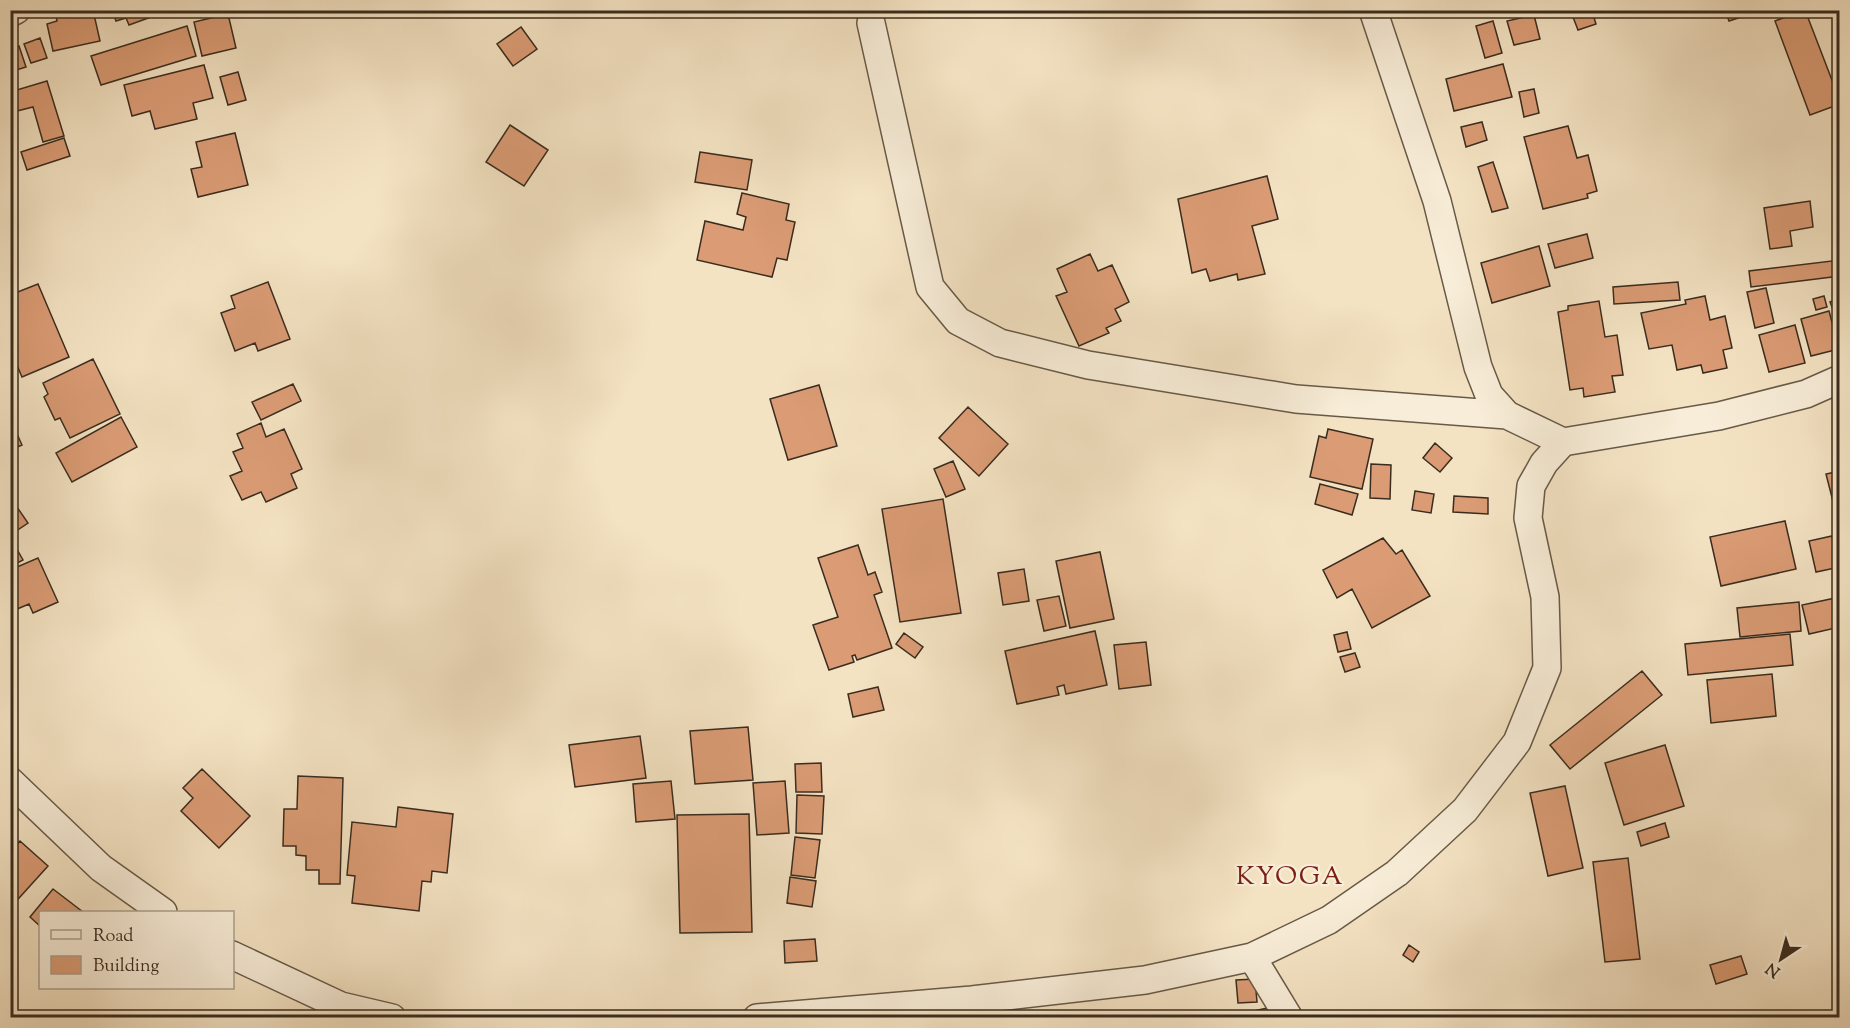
<svg xmlns="http://www.w3.org/2000/svg" width="1850" height="1028" font-family="'Sorts Mill Goudy',serif">
	<rect width="100%" height="100%" fill="#f4e3c3"/>
	<filter id="stains"><feTurbulence type="fractalNoise" baseFrequency=".00333" numOctaves="4"/><feColorMatrix values="0 0 0 0 .2 0 0 0 0 .09 0 0 0 0 .02 0 0 0 .5 -.17"/></filter>
	<radialGradient id="worn" r=".72"><stop offset=".6" stop-color="#630" stop-opacity="0"/><stop offset="1" stop-color="#630" stop-opacity=".3"/></radialGradient>
	<path fill="#db9c75" stroke="#3a2c1f" stroke-width="1.5" d="M55 10H93L100 41 53 51 47 24 57 21Z
		M112 10H161L162 13 129 25 126 18 116 21Z
		M1725 10H1763L1729 21Z
		M1805 10 1840 101V104L1810 115 1775 21Z
		M1592 11 1596 24 1578 30 1573 17Z
		M228 14 236 48 202 56 194 22Z
		M1534 15 1540 39 1514 45 1507 21Z
		M1493 21 1502 53 1485 58 1476 26Z
		M187 26 196 56 101 85 91 56Z
		M521 27 537 49 513 66 497 44Z
		M40 38 47 58 31 63 24 44Z
		M19 46 26 67 10 72V49Z
		M1503 64 1512 97 1454 111 1446 79Z
		M204 65 213 98 193 103 197 119 155 129 150 111 132 116 124 85Z
		M238 72 246 100 228 105 220 77Z
		M47 81 64 136 43 142 33 107 13 112 10 92Z
		M1534 89 1539 113 1524 117 1519 92Z
		M1482 122 1487 140 1466 147 1461 127Z
		M510 125 548 150 524 186 486 162Z
		M1568 126 1577 158 1588 155 1597 191 1587 194 1588 198 1543 209 1524 137Z
		M235 133 248 185 198 197 191 169 202 167 196 142Z
		M64 138 70 156 27 170 21 152Z
		M700 152 752 160 747 190 695 182Z
		M1493 162 1508 208 1492 212 1478 167Z
		M1267 176 1278 219 1252 226 1265 274 1238 280 1237 274 1210 281 1206 269 1192 273 1178 199Z
		M742 193 789 204 786 220 795 222 787 260 777 258 772 277 697 260 705 221 743 230 746 217 737 214Z
		M1810 201 1813 227 1790 231 1792 246 1770 249 1764 208Z
		M1587 234 1593 258 1555 268 1548 244Z
		M1539 246 1550 286 1492 303 1481 263Z
		M1090 254 1098 271 1112 265 1129 302 1115 309 1121 321 1106 328 1109 333 1079 346 1056 296 1067 292 1057 269Z
		M1840 260V276L1751 287 1749 271Z
		M268 282 290 339 258 351 255 343 235 351 221 313 235 308 231 296Z
		M1678 282 1680 300 1614 304 1613 287Z
		M38 284 69 357 22 377 13 356 10 357V295Z
		M1766 288 1774 323 1755 328 1747 292Z
		M1705 296 1710 320 1725 316 1732 348 1723 350 1727 368 1703 373 1701 365 1677 370 1672 345 1649 349 1641 313 1686 304 1685 300Z
		M1824 296 1827 307 1816 310 1813 299Z
		M1840 298V327L1830 302Z
		M1599 301 1605 337 1617 335 1623 375 1612 376 1615 392 1584 397 1583 388 1570 390 1558 312 1568 310V306Z
		M1829 311 1839 349 1811 356 1801 319Z
		M1795 325 1805 363 1769 372 1759 335Z
		M93 359 120 414 70 438 60 418 55 420 44 397 48 394 43 383Z
		M293 384 301 401 261 420 252 402Z
		M819 385 837 446 788 460 770 399Z
		M968 407 1008 444 979 476 939 438Z
		M121 417 137 447 72 482 56 453Z
		M10 418 22 445 10 450Z
		M261 423 266 437 284 429 302 469 291 474 297 488 266 502 261 492 242 500 230 476 242 471 233 452 243 448 237 434Z
		M1328 429 1373 439 1362 489 1310 477 1319 436 1326 438Z
		M1435 443 1452 458 1440 472 1423 458Z
		M953 461 965 489 946 497 934 469Z
		M1371 464 1391 465 1390 499 1370 498Z
		M1840 471V529L1826 474Z
		M1320 484 1358 494 1352 515 1315 504Z
		M1415 491 1434 494 1431 513 1412 510Z
		M1454 496 1488 498V514L1453 512Z
		M10 497 28 523 10 535Z
		M943 499 961 613 900 622 882 509Z
		M1785 521 1796 569 1721 586 1710 537Z
		M1832 536 1840 567 1816 572 1809 541Z
		M1383 538 1396 554 1402 550 1430 596 1372 628 1352 589 1337 598 1323 570Z
		M14 544 23 560 10 567V545Z
		M858 545 868 575 875 572 882 592 874 595 892 648 857 660 855 655 852 656 854 662 829 670 813 625 838 617 818 558Z
		M1100 552 1114 619 1070 628 1056 561Z
		M38 558 58 602 33 613 29 604 10 612V570Z
		M1024 569 1029 601 1003 605 998 573Z
		M1059 596 1066 626 1044 631 1037 600Z
		M1840 597V627L1809 634 1802 605Z
		M1799 602 1801 631 1740 637 1737 608Z
		M1095 631 1107 685 1066 694 1064 685 1057 687 1059 695 1017 704 1005 651Z
		M1347 632 1351 649 1338 652 1334 635Z
		M904 633 923 647 915 658 896 644Z
		M1790 634 1793 665 1688 675 1685 644Z
		M1146 642 1151 685 1119 689 1114 645Z
		M1355 653 1360 667 1345 672 1340 657Z
		M1642 671 1662 695 1570 769 1550 745Z
		M1772 674 1776 716 1711 723 1707 680Z
		M878 687 884 710 853 717 848 694Z
		M748 727 753 780 695 784 690 731Z
		M640 736 646 778 575 787 569 745Z
		M1665 745 1684 806 1624 825 1605 763Z
		M821 763 822 792H796L795 764Z
		M202 769 250 816 219 848 181 811 193 798 183 788Z
		M298 776 343 778 340 884H319V870H306V856L296 855V846H283L284 809H297Z
		M671 781 675 819 636 822 633 784Z
		M785 781 789 833 757 835 753 783Z
		M1565 786 1583 868 1548 876 1530 793Z
		M797 795 824 796 822 834 796 833Z
		M398 807 453 814 447 873 432 871 431 882 422 881 419 911 352 903 355 876 347 875 352 822 396 827Z
		M749 814 752 932 680 933 677 815Z
		M1665 823 1669 837 1641 846 1637 832Z
		M795 837 820 840 815 878 791 875Z
		M20 841 48 866 10 908V852Z
		M1628 858 1640 959 1605 962 1593 862Z
		M790 877 816 881 812 907 787 903Z
		M53 889 83 912H40V926L30 917Z
		M815 939 817 961 785 963 784 941Z
		M1409 945 1419 952 1413 962 1403 955Z
		M1741 956 1747 974 1716 984 1710 965Z
		M1255 979 1257 1002 1238 1003 1236 980Z
		M1277 1006 1280 1018H1221Z"/>
	<g fill="none" stroke-linecap="round" stroke-linejoin="round">
		<defs>
			<path id="street" d="M1373 10 1437 201 1478 367 1489 395 1507 415 1563 442
				M10 13 16 10
				M871 23 930 287 958 321 1000 343 1088 365 1296 399 1507 415
				M10 781 101 868 163 912
				M232 955 341 1006 392 1018
				M1252 957 1289 1018
				M757 1018 972 1000 1145 980 1252 957 1329 920 1397 873 1465 810 1517 742 1547 668 1545 597 1528 518 1531 486 1544 463 1563 442 1719 416 1806 394 1840 379"/>
		</defs>
		<use href="#street" stroke="#685a48" stroke-width="30"/>
		<use href="#street" stroke="#f8edd8" stroke-width="27"/>
	</g>
	<g text-anchor="middle" dominant-baseline="central" stroke-width="4.5" stroke-linejoin="round" paint-order="stroke">
		<g font-size="26" letter-spacing="1.5" fill="#7a1f14" stroke="#f8edd8">
			<text x="1290" y="877">KYOGA</text>
		</g>
	</g>
	<rect width="1850" height="1028" fill="none" stroke="#f4e3c3" stroke-width="36"/>
	<rect x="12" y="12" width="1826" height="1004" fill="none" stroke="#3a2c1f" stroke-width="3"/>
	<rect x="18" y="18" width="1814" height="992" fill="none" stroke="#3a2c1f" stroke-width="1.5"/>
	<rect x="39" y="911" width="195" height="78" fill="#f8edd8" stroke="#aca08e" stroke-width="1.5"/>
	<rect x="51" y="930" width="30" height="9" fill="#f8edd8" stroke="#aca08e" stroke-width="1.5"/>
	<text x="93" y="941" font-size="18" fill="#3a2c1f">Road</text>
	<rect x="51" y="956" width="30" height="18" fill="#db9c75" stroke="#aca08e" stroke-width="1.5"/>
	<text x="93" y="971" font-size="18" fill="#3a2c1f">Building</text>
	<g transform="translate(1781 959) rotate(216)" stroke="#f8edd8" stroke-width="4.5" paint-order="stroke">
	<path d="M0-4.5L10 22L0 15L-10 22Z" fill="#3a2c1f"/>
	<text y="-9" font-size="16" font-weight="bold" text-anchor="middle" fill="#3a2c1f">N</text>
	</g>
	<rect width="100%" height="100%" filter="url(#stains)"/>
	<rect width="100%" height="100%" fill="url(#worn)"/>
</svg>
